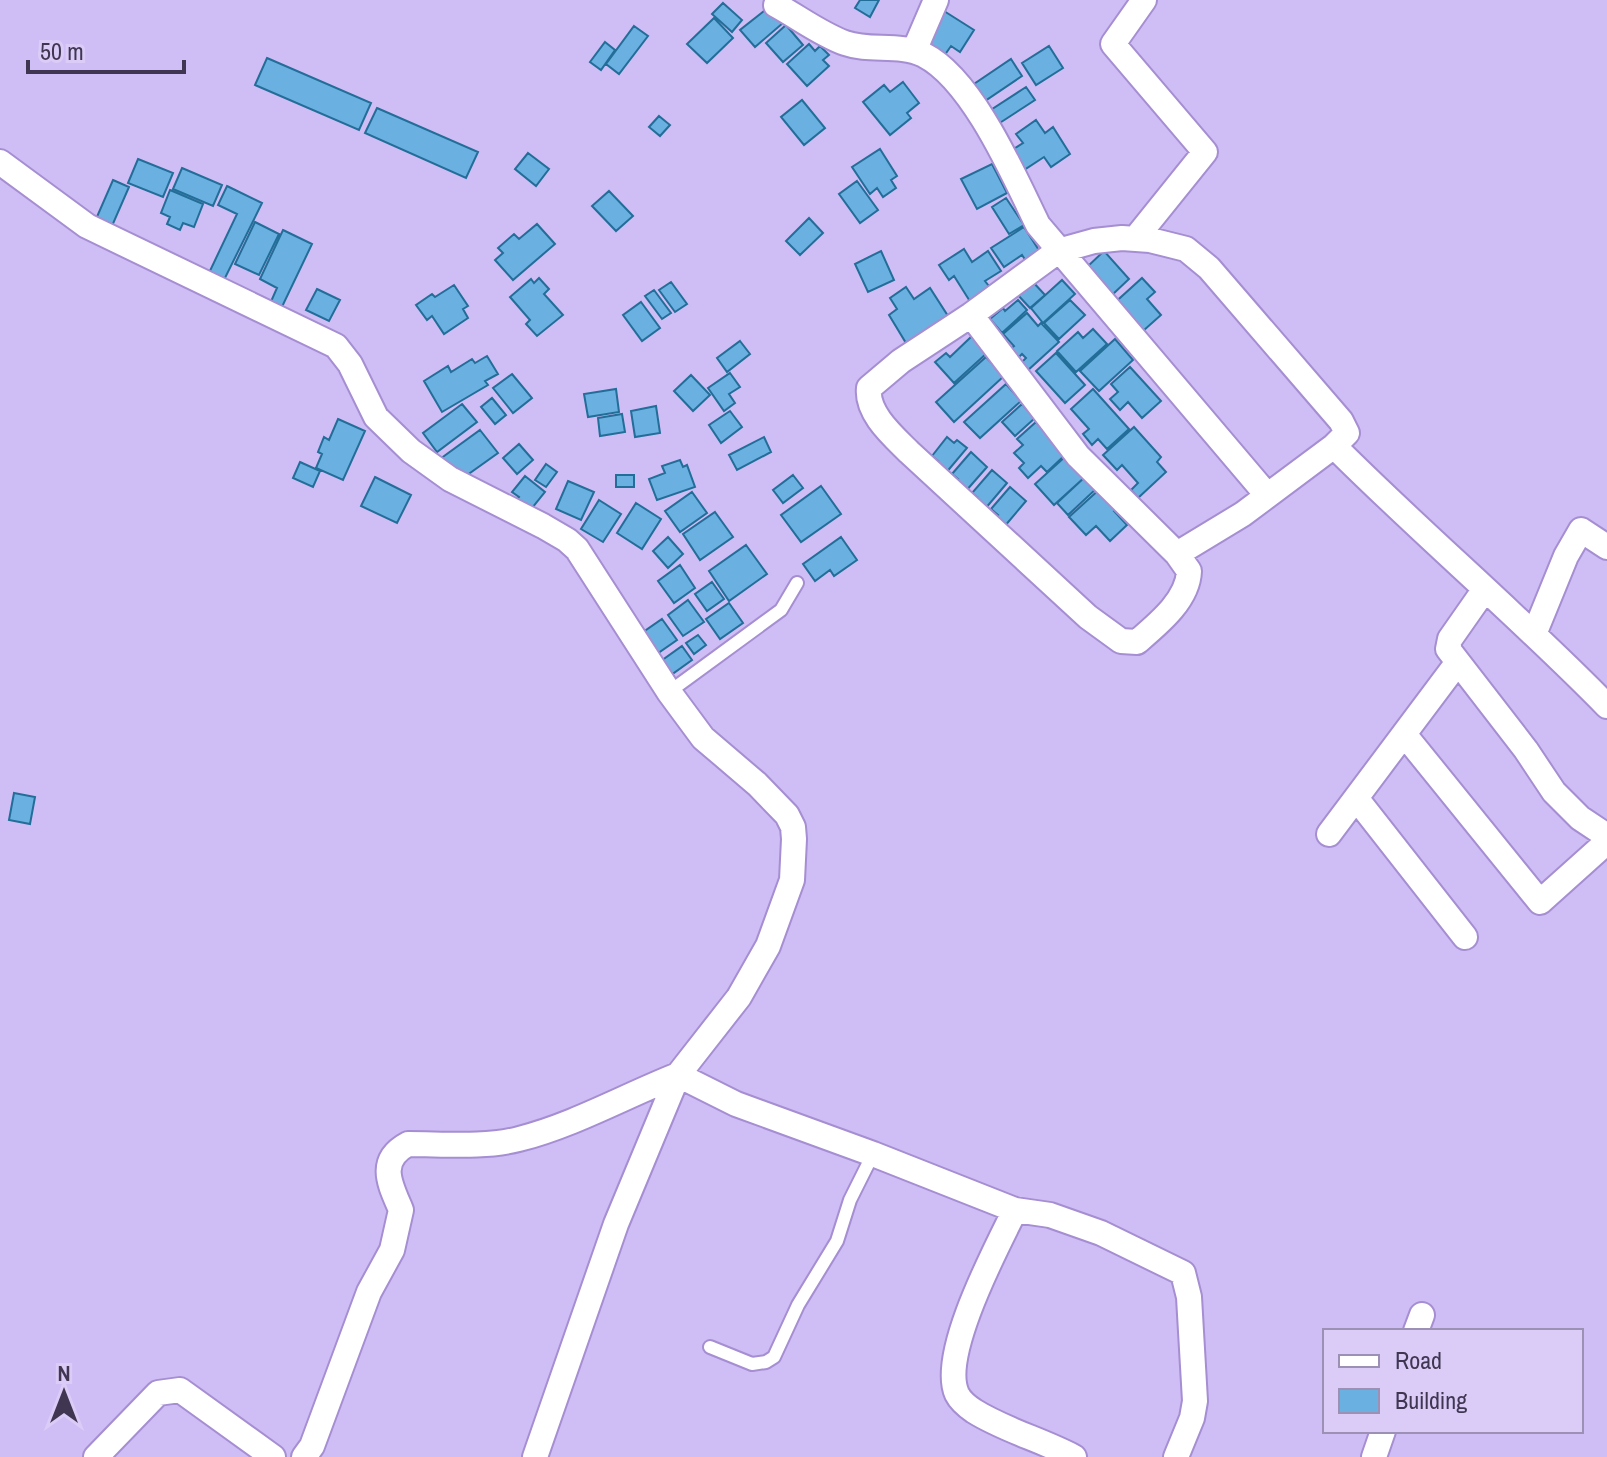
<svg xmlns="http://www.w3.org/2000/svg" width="1607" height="1457" font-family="'Archivo Narrow',sans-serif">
	<rect width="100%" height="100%" fill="#cfbdf5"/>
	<path fill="#6ab0e0" stroke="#236d99" stroke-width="2" d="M860 0H879L870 17 855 8Z
		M723 3 742 20 732 32 712 14Z
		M769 7 783 23 755 47 740 30Z
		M944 11 974 30 960 52 951 46 944 56 924 42Z
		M714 18 733 38 707 63 687 44Z
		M786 25 803 45 783 62 766 43Z
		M634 26 648 36 619 74 606 64Z
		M605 42 615 50 601 70 590 62Z
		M809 44 815 51 820 46 829 55 823 60 829 66 807 86 787 64Z
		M1049 46 1063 68 1036 85 1022 63Z
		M267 58 371 103 359 130 255 85Z
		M1011 59 1022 76 979 105 968 88Z
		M903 82 919 103 907 113 911 118 890 135 863 102 884 85 890 92Z
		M1026 87 1035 100 992 128 983 115Z
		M802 100 825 128 804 145 781 117Z
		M377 108 478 152 466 178 365 133Z
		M659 116 670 125 660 136 649 127Z
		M1036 120 1045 133 1053 127 1070 154 1051 167 1044 157 1024 170 1012 150 1023 143 1016 134Z
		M880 149 897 176 891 180 896 188 883 197 877 188 870 194 852 167Z
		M528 153 549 169 536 186 515 169Z
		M138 159 173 173 163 197 128 183Z
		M992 164 1007 193 977 209 961 179Z
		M182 168 222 185 213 206 173 189Z
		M113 180 129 187 112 226 96 219Z
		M857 181 878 210 860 223 839 194Z
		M227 186 262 203 223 282 208 275 237 214 218 205Z
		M170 190 203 204 194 227 183 223 180 230 167 224 170 217 161 213Z
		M609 191 633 216 616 231 592 206Z
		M1006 198 1024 225 1009 234 992 207Z
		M809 218 823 233 800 255 786 241Z
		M255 222 279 234 259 275 235 264Z
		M537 224 555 244 513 280 495 260 503 253 498 248 514 234 519 239Z
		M1024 227 1042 255 1028 264 1022 255 1004 267 991 248Z
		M283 230 312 244 280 311 269 306 277 288 260 279Z
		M964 249 972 262 988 251 1001 271 985 281 992 290 971 303 954 276 949 280 939 265Z
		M881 251 894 280 868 292 855 264Z
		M1104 251 1129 279 1112 295 1087 267Z
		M539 278 549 289 544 294 563 315 537 336 526 324 530 320 510 297 531 279 534 283Z
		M1142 278 1155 292 1147 299 1161 315 1143 331 1110 307Z
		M1062 280 1075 294 1043 323 1031 308Z
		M1032 281 1045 295 1030 308 1017 294Z
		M671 282 687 304 675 312 659 290Z
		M454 285 468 306 463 309 468 318 444 334 432 316 427 320 416 305 432 294 435 297Z
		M906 287 914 299 930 288 948 316 906 343 889 315 897 309 890 298Z
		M317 289 340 300 329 321 306 310Z
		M654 290 671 313 662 319 645 296Z
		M1018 300 1027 310 1002 333 990 319 1003 308 1005 311Z
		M1070 300 1085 315 1059 339 1044 323Z
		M641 302 660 328 642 341 623 315Z
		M1027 313 1038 326 1041 323 1059 342 1027 371 1020 364 1026 358 1022 354 1019 357 1010 349 1014 346 1003 334Z
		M1093 329 1107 344 1076 372 1057 351 1078 332 1083 338Z
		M972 336 987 353 954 383 935 362 946 353 950 357Z
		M1115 339 1133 360 1099 391 1080 371Z
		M740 341 750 354 727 372 717 358Z
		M1056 353 1085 385 1065 403 1036 371Z
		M487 356 498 374 485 381 488 385 442 412 424 381 448 366 451 372 472 359 475 363Z
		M986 357 1004 376 954 422 936 402Z
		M1130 367 1161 401 1142 418 1128 402 1120 410 1110 399 1118 392 1111 384Z
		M730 373 740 387 729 394 735 403 724 411 708 388Z
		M512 374 532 398 513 413 493 388Z
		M691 375 710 395 693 411 674 391Z
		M1006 384 1021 401 980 438 964 422Z
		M616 389 619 412 588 417 584 394Z
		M1093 389 1129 429 1107 449 1098 439 1092 445 1083 434 1089 429 1071 409Z
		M492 398 506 415 495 424 481 407Z
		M462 404 477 422 437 452 423 433Z
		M1022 404 1035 418 1015 436 1002 422Z
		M656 406 660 433 635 437 631 411Z
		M730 411 742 427 721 443 709 425Z
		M622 414 625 432 600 436 598 418Z
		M338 419 365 431 343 480 316 468 322 454 318 452 324 437 329 440Z
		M1036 422 1066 454 1047 472 1041 466 1028 478 1019 468 1024 463 1014 453 1023 445 1017 439Z
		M1134 427 1161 457 1157 462 1166 472 1138 498 1131 490 1138 483 1122 465 1117 470 1103 455Z
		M480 430 498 453 463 478 440 459Z
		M764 437 771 452 737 470 729 455Z
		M947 437 954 443 957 440 967 448 945 474 934 465 938 461 932 456Z
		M519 444 533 460 517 474 503 458Z
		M971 452 987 467 965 492 954 483 958 479 952 474Z
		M1067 455 1086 476 1054 505 1035 484Z
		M680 460 683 467 687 465 695 487 657 500 649 479 665 473 662 466Z
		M300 462 320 471 313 487 293 478Z
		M546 464 557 472 546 487 535 480Z
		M992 470 1007 483 985 509 974 500 977 497 972 493Z
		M616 475H634V487H616Z
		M793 475 803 488 783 503 773 490Z
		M525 476 545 492 528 513 515 502 519 497 512 492Z
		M1086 476 1097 488 1068 515 1057 503Z
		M375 477 411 495 397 523 361 506Z
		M568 481 594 492 581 520 556 509Z
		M821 486 841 514 801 542 781 515Z
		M1010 487 1026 501 1004 527 994 519 998 515 991 509Z
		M1102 487 1119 506 1114 511 1127 525 1110 541 1096 526 1086 535 1069 517Z
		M692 492 707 513 680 532 665 511Z
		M599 500 621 514 603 542 581 529Z
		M636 503 661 519 642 549 617 533Z
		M715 512 733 537 700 560 683 534Z
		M668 537 683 554 668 568 653 551Z
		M841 537 857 560 834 576 830 570 815 581 803 564Z
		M746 545 767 574 729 601 709 571Z
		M680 565 695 588 674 603 658 581Z
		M712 582 724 599 707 611 695 594Z
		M688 600 704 622 683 636 668 615Z
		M729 603 743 623 720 639 706 619Z
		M662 619 677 640 651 658 636 637Z
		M698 635 706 645 694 654 686 643Z
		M682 646 692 660 671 675 661 661Z
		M14 793 35 797 30 824 9 820Z"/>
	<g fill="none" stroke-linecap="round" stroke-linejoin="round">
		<defs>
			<path id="service" d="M669 692 781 610 797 583
				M710 1347 752 1364 766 1362 774 1357 798 1305 837 1241 850 1200 873 1154"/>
			<path id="minor" d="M776 5C798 17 822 35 845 43 870 52 899 43 924 55 973 80 1014 176 1038 225L1267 495
				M914 51 936 0
				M0 162 87 226 336 346 350 364 376 417 411 451 450 479 543 526 567 540 577 549 669 692 703 738 757 784 787 815 793 827 794 839 792 880 768 946 739 997 678 1075 616 1224 535 1457
				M1135 239 1205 152 1113 44 1144 0
				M971 315 1078 456 1177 554 1243 514 1334 446C1423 535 1519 616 1607 706
				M1177 554 1189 571C1188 600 1158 624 1137 642L1121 641 1088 617 909 452C893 436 866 413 869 388L901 361 971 315 1058 251 1094 241 1122 238 1150 240 1186 249 1209 268 1341 421 1347 433 1334 446
				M1485 589 1450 639 1448 649 1526 750 1554 792 1580 818 1607 836
				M1535 632 1566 556 1581 530 1607 547
				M1404 734 1540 902 1607 842
				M1356 798 1465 937
				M1329 834 1458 662
				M1015 1210C997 1247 939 1355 957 1394 960 1400 968 1407 974 1411 1004 1430 1042 1440 1074 1457
				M1416 1331 1422 1315
				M96 1457 158 1393 180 1390 273 1457
				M304 1457 312 1446 369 1292 392 1250 401 1210C391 1186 376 1161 408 1144 444 1144 484 1148 519 1139 574 1125 625 1096 678 1075L736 1104 873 1154 1015 1210 1050 1215 1101 1233 1183 1273 1189 1297 1195 1401 1192 1418 1176 1457
				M1374 1457 1383 1431"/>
		</defs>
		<use href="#service" stroke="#a58ed1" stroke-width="16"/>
		<use href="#minor" stroke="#a58ed1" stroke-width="28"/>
		<use href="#service" stroke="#fff" stroke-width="12"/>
		<use href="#minor" stroke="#fff" stroke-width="24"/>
	</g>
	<rect x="1323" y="1329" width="260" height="104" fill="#daccf7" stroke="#9c90b5" stroke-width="2"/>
	<rect x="1339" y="1355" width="40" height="12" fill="#ffffff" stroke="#9c90b5" stroke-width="2"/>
	<text x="1395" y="1369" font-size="24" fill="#403652">Road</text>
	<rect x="1339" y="1389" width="40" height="24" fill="#6ab0e0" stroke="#9c90b5" stroke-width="2"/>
	<text x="1395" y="1409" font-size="24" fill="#403652">Building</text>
	<g transform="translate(64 1393)" stroke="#daccf7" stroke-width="6" paint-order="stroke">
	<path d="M0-6L14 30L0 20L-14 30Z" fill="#403652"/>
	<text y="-12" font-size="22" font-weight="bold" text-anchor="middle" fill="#403652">N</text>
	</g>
	<path d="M28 60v12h156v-12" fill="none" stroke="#403652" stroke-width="4"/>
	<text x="40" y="60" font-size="24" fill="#403652" stroke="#daccf7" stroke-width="6" paint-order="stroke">50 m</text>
</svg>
